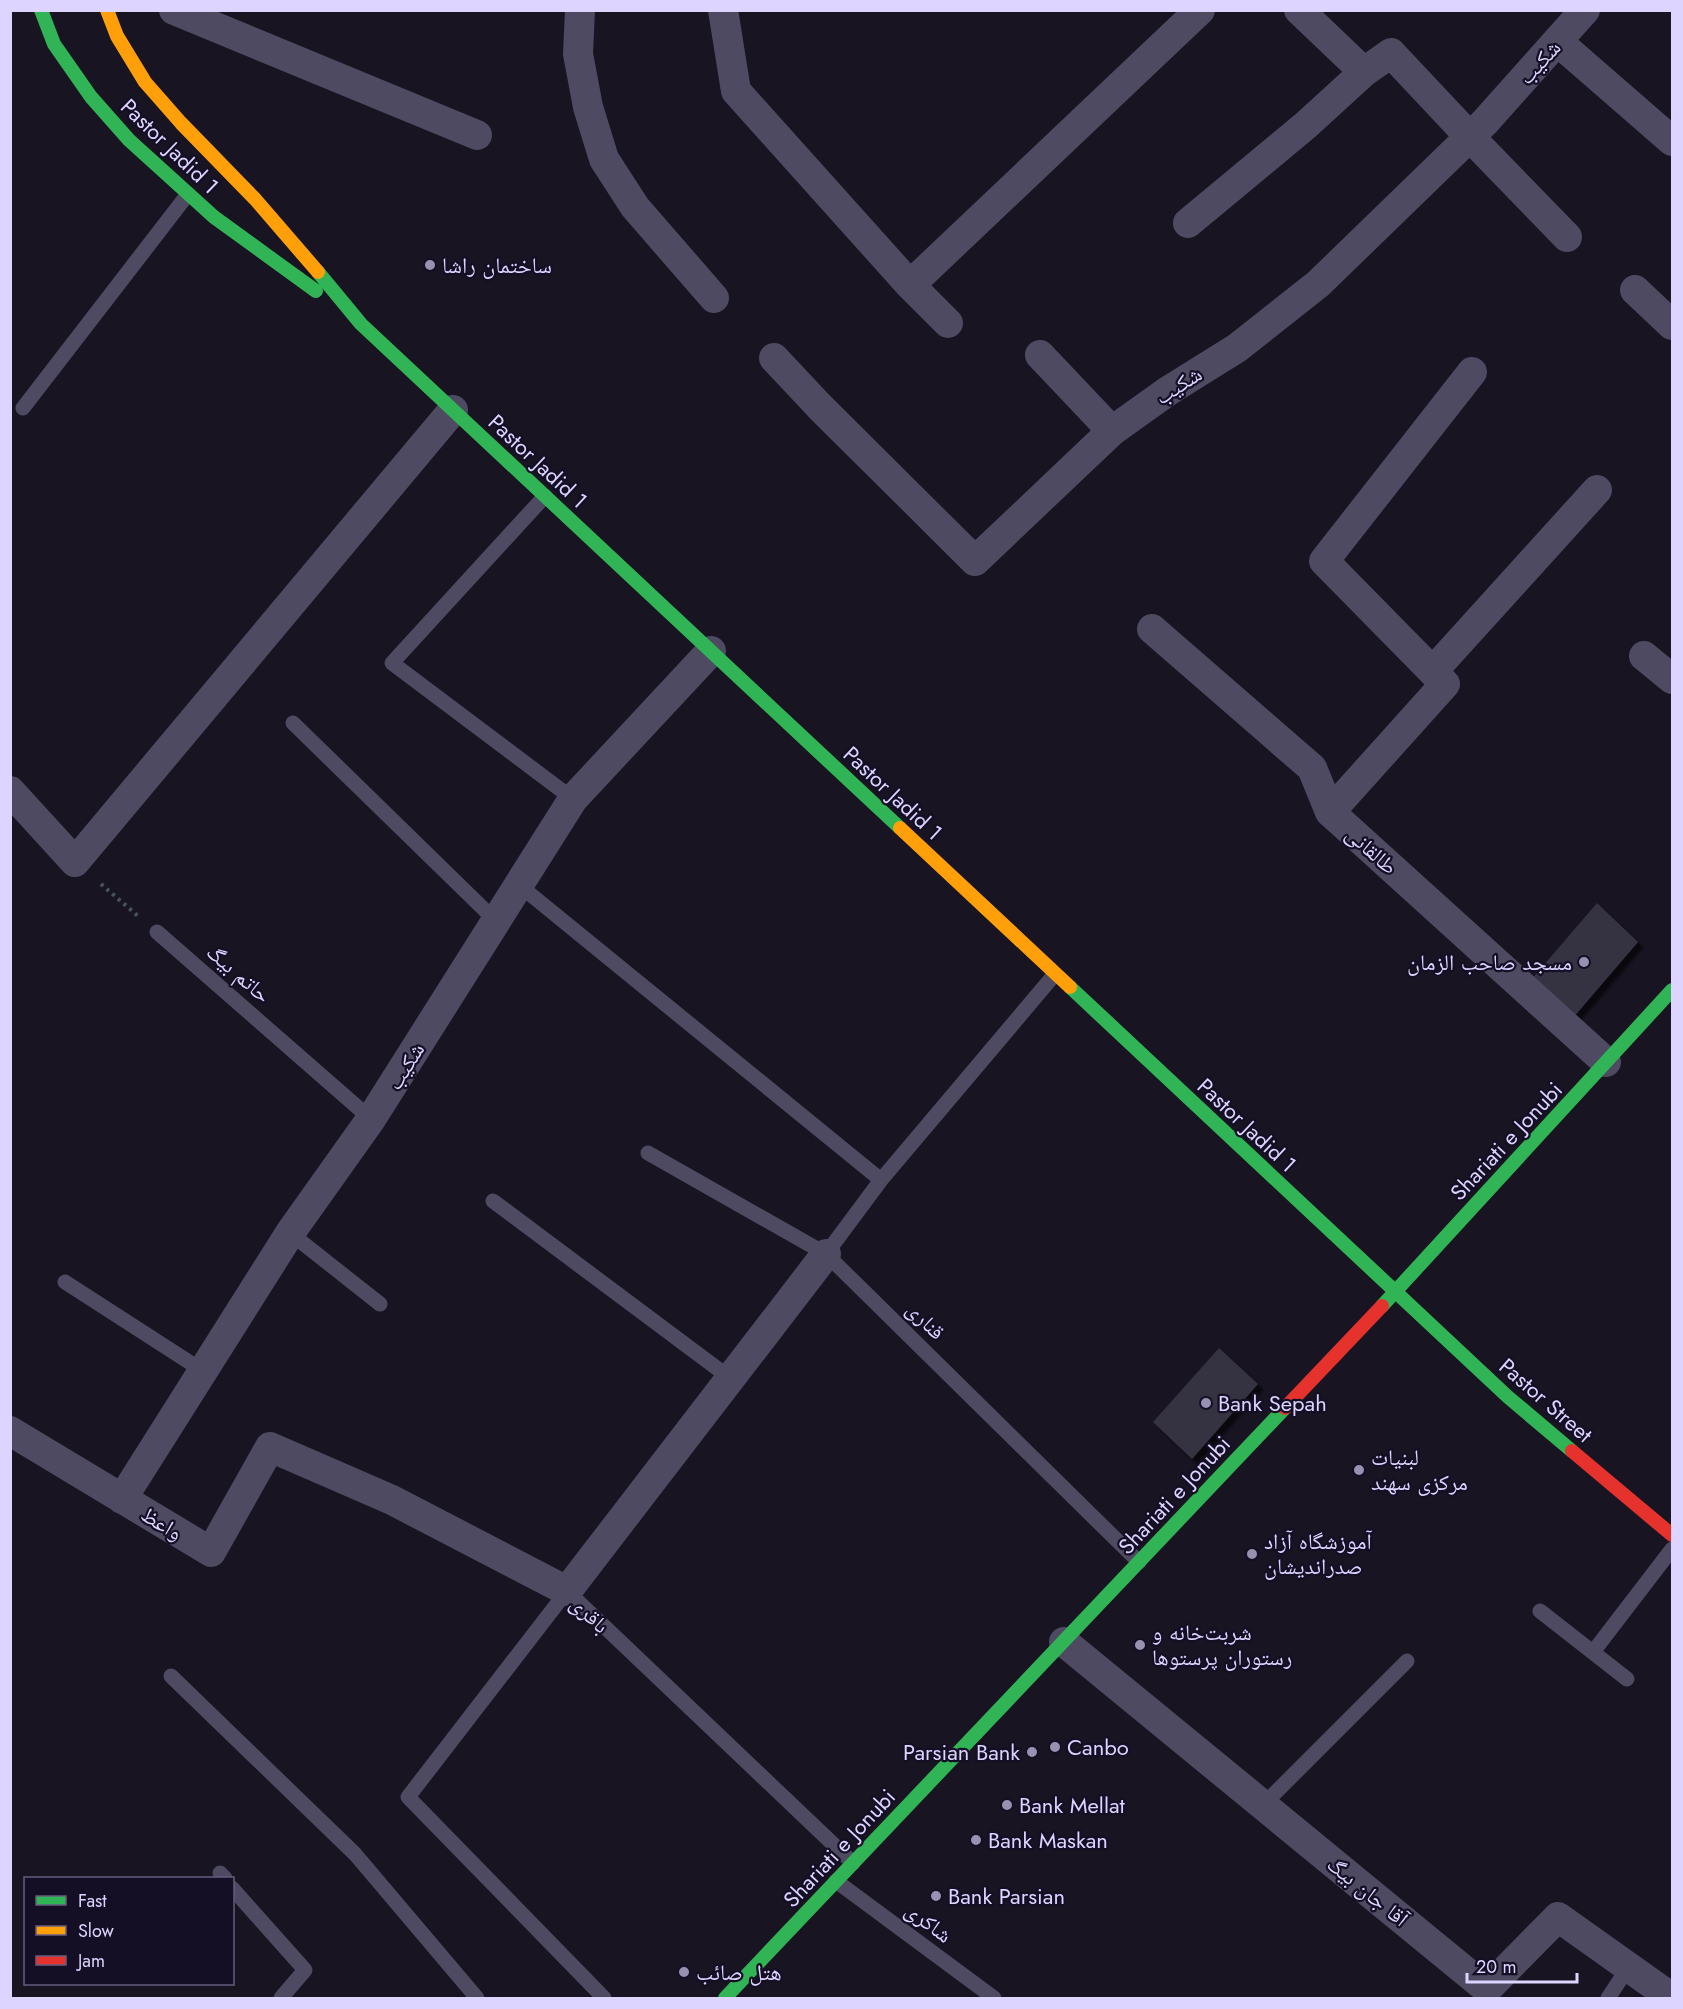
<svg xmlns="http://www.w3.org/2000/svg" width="1683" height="2009" font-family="Jost,'Noto Naskh Arabic',sans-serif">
	<defs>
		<filter id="shadow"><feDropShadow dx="5.5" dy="5.5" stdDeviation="1.5" flood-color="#0009"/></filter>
	</defs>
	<rect width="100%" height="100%" fill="#181421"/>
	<path fill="#363243" filter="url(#shadow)" d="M1597 903 1638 942 1572 1019 1530 981Z
		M1219 1348 1258 1384 1192 1459 1153 1422Z"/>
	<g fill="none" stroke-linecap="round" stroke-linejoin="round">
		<path stroke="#485362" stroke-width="4" stroke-dasharray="3 4.5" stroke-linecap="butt" d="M101 884 138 916"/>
		<path stroke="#4d4a62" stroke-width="15" d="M23 408 188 194
			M545 496 392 663 573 799
			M293 723 496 921
			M519 885 881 1180
			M157 932 371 1119
			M648 1153 826 1254 1139 1562
			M493 1201 730 1378
			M290 1233 380 1304
			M826 1254 881 1180 1055 974
			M65 1282 203 1371
			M1540 1611 1627 1679
			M1593 1652 1672 1549
			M171 1676 355 1854 477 1998
			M1263 1805 1407 1661
			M220 1873 225 1878
			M836 1881 994 1998
			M232 1888 305 1970 281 1998
			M604 1998 408 1797 567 1591 853 1863
			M1608 1998 1628 1968"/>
		<path stroke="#4d4a62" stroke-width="30" d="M174 10 477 135
			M580 10 578 54 588 107 604 159 635 207 714 298
			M723 10 736 91 910 285 948 323
			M1299 10 1364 72 1391 53 1469 136 1567 237
			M1557 41 1672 141
			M1188 223 1306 125 1364 72
			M910 285 1200 10
			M1635 290 1672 325
			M1040 355 1112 431
			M774 358 820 407 975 561 1112 431 1168 391 1237 348 1318 284 1485 122 1585 10
			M1152 629 1312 768 1330 812 1606 1062
			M1644 656 1672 679
			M1433 671 1597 490
			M10 791 75 862 453 410
			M1330 812 1445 684 1324 561 1472 372
			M10 1431 211 1552 270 1447 392 1500 567 1591 826 1254
			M122 1499 290 1233 371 1119 573 799 711 651
			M1064 1642 1487 1989 1558 1917 1672 1998"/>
		<path stroke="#30b455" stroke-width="14" d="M41 10 54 44 91 97 129 140 214 217 316 291
			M318 272 361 324 900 828
			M1070 987 1508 1397 1572 1451
			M1382 1306 1672 990
			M725 1998 1285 1408"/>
		<path stroke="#ff9f0a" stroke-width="14" d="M107 10 117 36 145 82 181 123 255 199 318 272
			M900 828 1070 987"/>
		<path stroke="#e5322d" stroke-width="14" d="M1285 1408 1382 1306
			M1572 1451 1672 1535"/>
	</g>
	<g fill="#9891b1" stroke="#150f26" stroke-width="2">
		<circle cx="430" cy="265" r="6"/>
		<circle cx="1584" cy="962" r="6"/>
		<circle cx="1206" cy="1403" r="6"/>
		<circle cx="1359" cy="1470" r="6"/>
		<circle cx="1252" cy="1554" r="6"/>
		<circle cx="1140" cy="1645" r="6"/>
		<circle cx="1055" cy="1747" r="6"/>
		<circle cx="1032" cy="1752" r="6"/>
		<circle cx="1007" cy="1805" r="6"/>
		<circle cx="976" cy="1840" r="6"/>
		<circle cx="936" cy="1896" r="6"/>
		<circle cx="684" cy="1972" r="6"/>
	</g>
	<g text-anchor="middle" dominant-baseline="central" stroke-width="4.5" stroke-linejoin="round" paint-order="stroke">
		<g font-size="22" fill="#ddd5ff" stroke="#150f26">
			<text transform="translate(1539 62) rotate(-48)">شکیب</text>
			<text transform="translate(170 146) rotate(44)">Pastor Jadid 1</text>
			<text transform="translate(1178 385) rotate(-33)">شکیب</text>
			<text transform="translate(538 461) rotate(43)">Pastor Jadid 1</text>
			<text transform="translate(893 793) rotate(43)">Pastor Jadid 1</text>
			<text transform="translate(1372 850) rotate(42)">طالقانی</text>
			<text transform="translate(239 973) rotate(41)">حاتم بیگ</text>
			<text transform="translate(405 1066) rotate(-58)">شکیب</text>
			<text transform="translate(1247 1125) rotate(43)">Pastor Jadid 1</text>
			<text transform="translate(1506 1141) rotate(-47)">Shariati e Jonubi</text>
			<text transform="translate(926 1320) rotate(45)">قناری</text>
			<text transform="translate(1546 1400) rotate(41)">Pastor Street</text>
			<text transform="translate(1174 1495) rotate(-47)">Shariati e Jonubi</text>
			<text transform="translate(162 1523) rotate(31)">واعظ</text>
			<text transform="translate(590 1614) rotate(43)">باقری</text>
			<text transform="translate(839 1848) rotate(-47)">Shariati e Jonubi</text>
			<text transform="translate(1368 1891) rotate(39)">آقا جان بیگ</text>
			<text transform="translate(929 1922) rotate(37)">شاکری</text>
		</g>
		<g font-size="22" fill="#ddd5ff" stroke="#150f26" text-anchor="start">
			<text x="442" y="265">ساختمان راشا</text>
			<text x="1572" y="962" text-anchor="end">مسجد صاحب الزمان</text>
			<text x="1218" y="1403">Bank Sepah</text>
			<text x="1371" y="1457">لبنیات<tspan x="1371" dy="25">مرکزی سهند</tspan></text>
			<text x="1264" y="1541">آموزشگاه آزاد<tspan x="1264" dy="25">صدراندیشان</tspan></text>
			<text x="1152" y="1632">شربت‌خانه و<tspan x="1152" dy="25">رستوران پرستوها</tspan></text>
			<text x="1067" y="1747">Canbo</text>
			<text x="1020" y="1752" text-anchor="end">Parsian Bank</text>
			<text x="1019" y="1805">Bank Mellat</text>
			<text x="988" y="1840">Bank Maskan</text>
			<text x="948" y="1896">Bank Parsian</text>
			<text x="696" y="1972">هتل صائب</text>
		</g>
	</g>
	<rect width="1683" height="2009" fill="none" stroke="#ddd5ff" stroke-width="24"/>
	<rect x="24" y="1877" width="210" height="108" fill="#150f26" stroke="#655e7d" stroke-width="1.5"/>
	<rect x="36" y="1896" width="30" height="9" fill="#30b455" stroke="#655e7d" stroke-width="1.5"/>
	<text x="78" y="1907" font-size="18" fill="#ddd5ff">Fast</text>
	<rect x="36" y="1926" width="30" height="9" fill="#ff9f0a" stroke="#655e7d" stroke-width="1.5"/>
	<text x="78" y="1937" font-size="18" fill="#ddd5ff">Slow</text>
	<rect x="36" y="1956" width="30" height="9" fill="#e5322d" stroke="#655e7d" stroke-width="1.5"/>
	<text x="78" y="1967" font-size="18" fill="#ddd5ff">Jam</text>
	<path d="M1467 1973v9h110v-9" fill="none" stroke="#ddd5ff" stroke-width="3"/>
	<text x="1476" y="1973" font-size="18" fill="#ddd5ff" stroke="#150f26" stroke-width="4.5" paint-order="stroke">20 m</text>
</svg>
